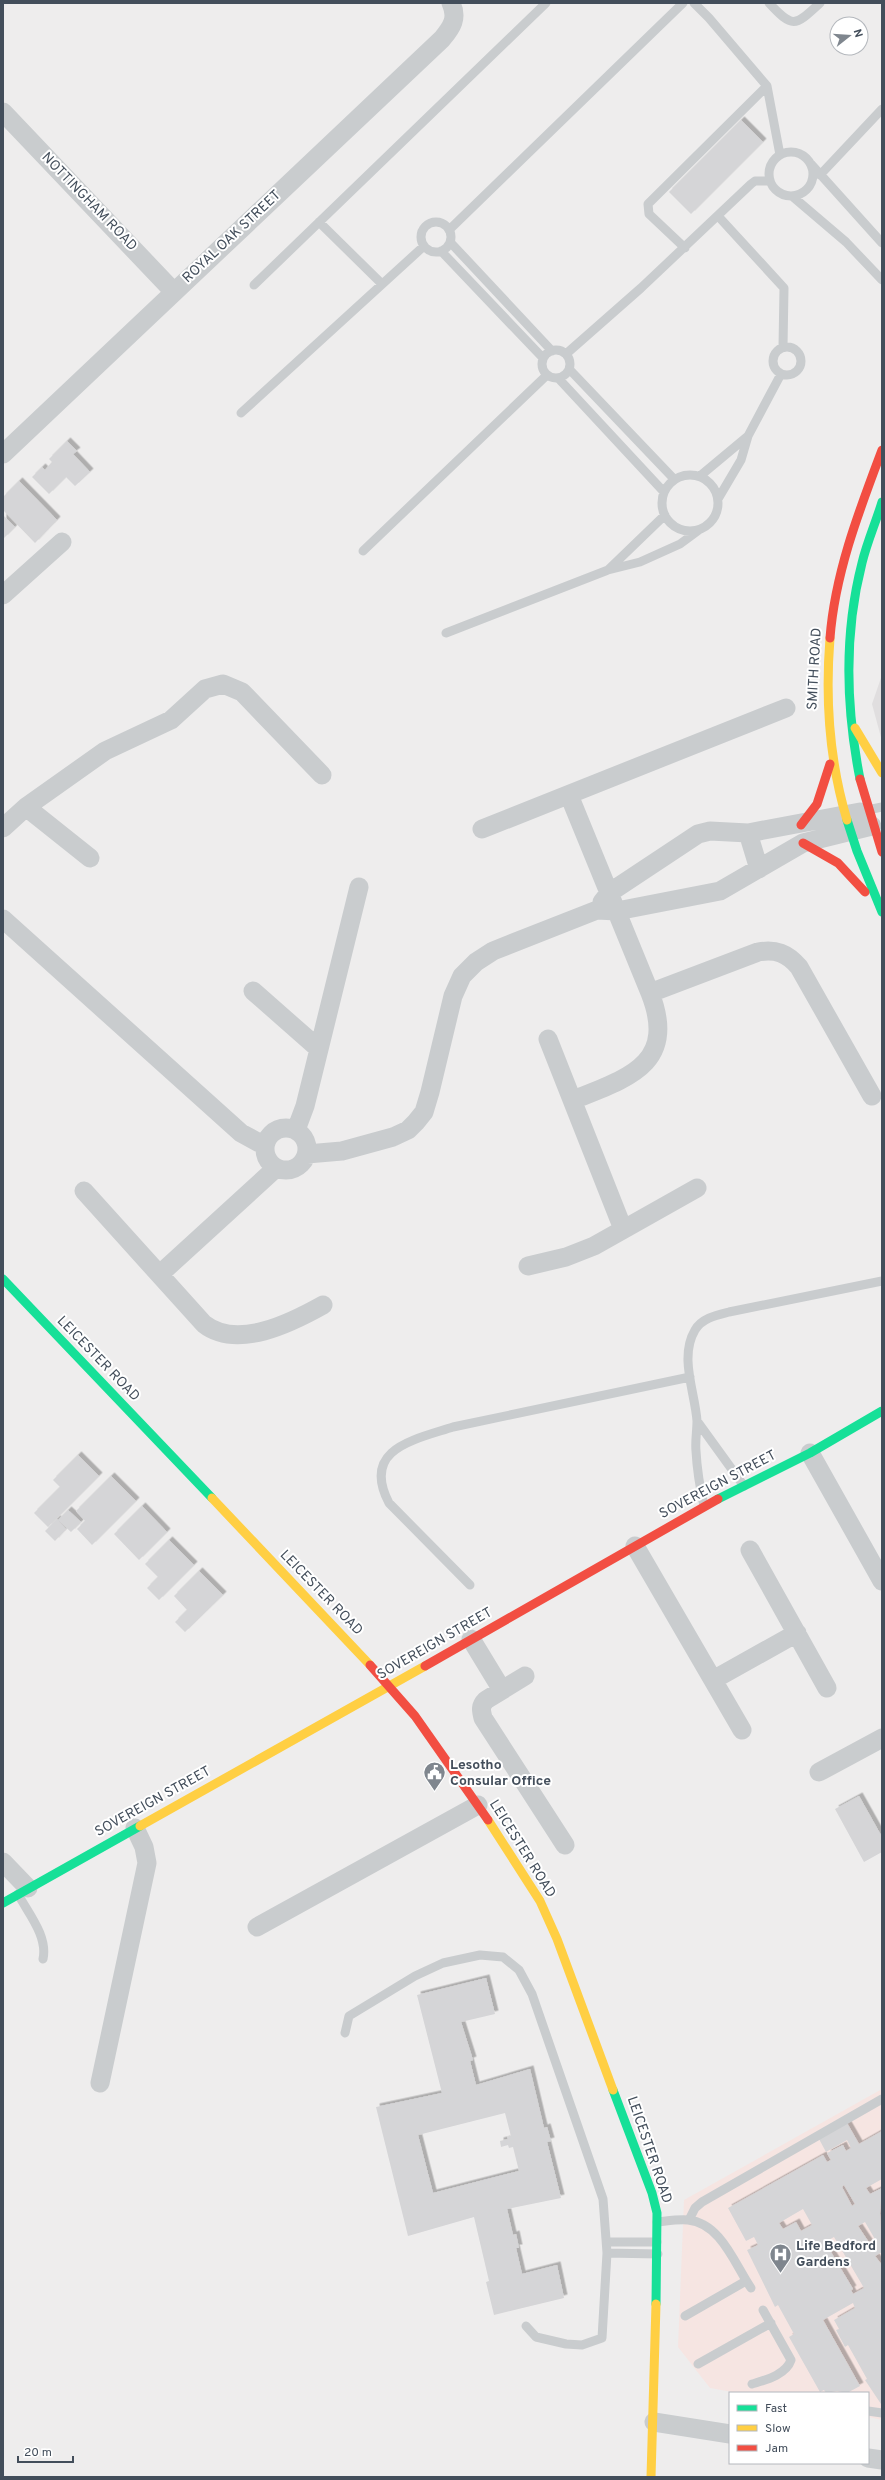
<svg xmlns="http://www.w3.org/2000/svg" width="885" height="2480" font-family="Overpass,sans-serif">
	<defs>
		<filter id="shadow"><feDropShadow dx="3.5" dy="-3.5" stdDeviation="0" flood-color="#0004"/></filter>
	</defs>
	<rect width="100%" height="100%" fill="#eeeded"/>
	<path fill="#e0dedf" d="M882 675V741L872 704Z"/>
	<path fill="#f6e5e2" d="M882 2089V2420L868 2417V2393H738L710 2388 678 2347 684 2200Z"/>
	<path fill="#d5d5d7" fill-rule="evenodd" filter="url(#shadow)" d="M741 120 763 142 691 214 669 192Z
		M67 441 77 451 73 454 90 472 75 486 66 477 49 494 32 477 42 467 45 470 52 462 49 459Z
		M19 481 57 520 35 543 3 510V497Z
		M3 515 15 527 4 538 3 537Z
		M78 1455 99 1476 48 1527 34 1513 60 1487 53 1480Z
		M111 1476 136 1501 92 1545 77 1529 85 1521 76 1511Z
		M142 1506 167 1532 139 1560 114 1534Z
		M68 1510 81 1522 71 1532 58 1520Z
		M57 1519 66 1529 55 1541 45 1531Z
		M169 1540 194 1565 159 1600 147 1588 158 1577 145 1564Z
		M199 1571 223 1595 185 1632 175 1622 187 1610 174 1596Z
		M859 1796 882 1837V1852L864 1862 835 1809Z
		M486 1978 495 2014 461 2022 473 2060 470 2061 476 2085 530 2069 544 2128 547 2127 551 2141 547 2142 561 2198 507 2209 513 2235 516 2234 519 2248H516L522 2274 557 2265 564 2298 494 2315 486 2282 489 2281 474 2217 408 2236 376 2107 442 2093 417 1995ZM505 2113 511 2136 507 2137 508 2139 500 2141 501 2147 508 2145 509 2148 513 2147 519 2171 433 2193 418 2135Z
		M847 2123 859 2144 882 2131V2179L866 2188 870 2194 882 2188 880 2213 882 2252 875 2256 882 2265 881 2404 865 2380 867 2379 848 2345 845 2347 836 2330 839 2329 834 2320 855 2308 853 2303 823 2320 860 2386 847 2393 837 2391 826 2393 824 2390 820 2392 789 2337 794 2334 778 2305 775 2307 747 2250 758 2245 754 2237 746 2241 728 2208 823 2155 827 2162 831 2160 827 2153 843 2145 846 2151 851 2148 847 2140 826 2152 819 2139ZM844 2185 855 2204 852 2206 842 2187ZM803 2209 812 2225 801 2231 796 2222 783 2229 779 2223ZM865 2222 876 2241 870 2244 858 2226ZM834 2237 864 2288 853 2294 851 2290 853 2289 825 2242Z"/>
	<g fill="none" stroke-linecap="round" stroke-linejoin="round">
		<path stroke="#c9ccce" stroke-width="9" d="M694 3 709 18 767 86 780 155
			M769 3C793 29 795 26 820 3
			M769 174a22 22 0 1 1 44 0a22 22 0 1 1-44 0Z
			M811 164 882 243
			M820 175 882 109
			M792 196 846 242 882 280
			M718 216 784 288 783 347
			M319 222 382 284
			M421 237a15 15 0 1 1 30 0a15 15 0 1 1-30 0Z
			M449 230 683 3
			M450 242 552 351
			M685 248 649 214 648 204 767 86
			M441 251 543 358
			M254 285 546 3
			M773 361a14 14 0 1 1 28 0a14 14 0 1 1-28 0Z
			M542 364a14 14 0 1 1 28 0a14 14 0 1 1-28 0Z
			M566 354 641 288 751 184 755 181H770
			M570 370 674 479
			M559 379 664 492
			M241 413 424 246
			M662 503a28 28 0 1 1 56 0a28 28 0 1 1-56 0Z
			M700 476 748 436
			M718 499 741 460 748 436 781 374
			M363 551 547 375
			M608 570 665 515
			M446 633 608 570 640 562 680 544 699 530
			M867 810 882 807
			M697 1421 744 1486
			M704 1506C700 1488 697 1470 696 1451 695 1441 697 1431 697 1421 695 1392 679 1357 695 1330 702 1318 717 1315 729 1312L882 1281
			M470 1585 389 1503C361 1449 413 1440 453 1427L690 1377
			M18 1894C28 1913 48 1936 43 1959
			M345 2033 349 2016 415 1976 443 1963 480 1955 503 1957 519 1970 532 1994 603 2199 607 2253 602 2338 582 2345 566 2344 536 2337 526 2326
			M689 2220 695 2208 702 2202 882 2099
			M657 2222C667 2221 679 2219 688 2220 721 2223 735 2265 751 2288
			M607 2242H657
			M607 2253 658 2254
			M685 2316 746 2281
			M698 2364 771 2323
			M752 2384C765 2380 786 2375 791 2360L763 2310
			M868 2411 882 2413"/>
		<path stroke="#c9ccce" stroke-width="19" d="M3 112 174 292
			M3 454 442 39C452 27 458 18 451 3
			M3 595 62 542
			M569 795 650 993C678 1064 628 1078 573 1100
			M26 807 90 858
			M3 828 26 807 105 751 171 720 205 689 223 684 242 692 322 775
			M482 829 786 708
			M748 833 759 869
			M602 902 609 893 698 834 710 831 748 833 860 812
			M3 919 241 1133 265 1146
			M253 991 319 1049
			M650 993 758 952C776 949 787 953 799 967L872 1096
			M548 1039 623 1229
			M265 1149a21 21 0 1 1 42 0a21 21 0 1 1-42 0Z
			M296 1130 305 1106 359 887
			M307 1154 342 1151 393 1137 408 1130 416 1122 424 1112 430 1092 453 996 462 976 476 962 493 951 597 910 617 911 720 891 803 843 872 826
			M84 1191 204 1324C237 1350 291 1323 323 1305
			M528 1266 566 1257 594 1246 697 1188
			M160 1274 276 1168
			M810 1453 882 1581
			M635 1546 742 1730
			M750 1550 827 1688
			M471 1639 502 1690
			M525 1676 486 1700C480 1706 481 1710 483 1718L565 1845
			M713 1680 797 1633
			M819 1772 882 1738
			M3 1862 28 1888
			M257 1927 478 1805
			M100 2083 147 1863 144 1847 135 1828
			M654 2422 730 2434
			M868 2458 882 2460"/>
		<path stroke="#16e098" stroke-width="9" d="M860 779C846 708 844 633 862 563 867 542 876 522 882 502
			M847 820 857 851 882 912
			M3 1279 212 1498
			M718 1499 810 1453 882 1411
			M3 1903 140 1826
			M613 2090 652 2193 657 2213 656 2304"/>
		<path stroke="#ffcf43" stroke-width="9" d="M830 638C825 701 829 760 847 820
			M855 728 882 773
			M212 1498 370 1665
			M488 1820 540 1901 557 1939 613 2090
			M140 1826 425 1666
			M651 2477 656 2304"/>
		<path stroke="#f24e42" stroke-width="9" d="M830 638C835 573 859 511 882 450
			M860 779 882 852
			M801 825 817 804 830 764
			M803 843 838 863 865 892
			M370 1665 415 1716 488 1820
			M425 1666 718 1499"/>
	</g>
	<defs>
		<symbol id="civic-pin" viewBox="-11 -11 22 30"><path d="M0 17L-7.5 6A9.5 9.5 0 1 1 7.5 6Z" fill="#7f868e" stroke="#fff"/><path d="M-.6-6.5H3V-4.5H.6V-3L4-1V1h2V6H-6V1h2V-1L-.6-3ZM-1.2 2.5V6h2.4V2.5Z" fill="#fff"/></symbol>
		<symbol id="hospital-pin" viewBox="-11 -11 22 30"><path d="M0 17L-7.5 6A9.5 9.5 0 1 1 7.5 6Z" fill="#7f868e" stroke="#fff"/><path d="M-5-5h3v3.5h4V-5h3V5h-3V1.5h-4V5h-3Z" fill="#fff"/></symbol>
	</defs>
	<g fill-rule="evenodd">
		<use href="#civic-pin" x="422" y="1760" width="25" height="34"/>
		<use href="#hospital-pin" x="768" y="2242" width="25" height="34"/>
	</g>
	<g text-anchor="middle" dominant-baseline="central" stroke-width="4" stroke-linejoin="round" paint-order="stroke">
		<g font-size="14" fill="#434e5b" stroke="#fff">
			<text transform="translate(89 202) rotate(46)">NOTTINGHAM ROAD</text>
			<text transform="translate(232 237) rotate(-43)">ROYAL OAK STREET</text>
			<text transform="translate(815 669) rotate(-87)">SMITH ROAD</text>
			<text transform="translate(98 1359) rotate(46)">LEICESTER ROAD</text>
			<text transform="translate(718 1485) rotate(-28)">SOVEREIGN STREET</text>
			<text transform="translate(321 1593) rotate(46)">LEICESTER ROAD</text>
			<text transform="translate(435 1644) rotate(-30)">SOVEREIGN STREET</text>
			<text transform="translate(153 1802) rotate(-29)">SOVEREIGN STREET</text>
			<text transform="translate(522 1849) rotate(58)">LEICESTER ROAD</text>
			<text transform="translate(649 2150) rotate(71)">LEICESTER ROAD</text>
		</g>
		<g font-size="14" font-weight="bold" fill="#434e5b" stroke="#fff" text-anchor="start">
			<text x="450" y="1765">Lesotho<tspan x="450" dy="16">Consular Office</tspan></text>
			<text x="796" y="2246">Life Bedford<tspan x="796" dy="16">Gardens</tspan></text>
		</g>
	</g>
	<rect width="885" height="2480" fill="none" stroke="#434e5b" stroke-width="8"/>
	<rect x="729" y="2392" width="140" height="72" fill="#ffffff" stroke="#b4b8bd"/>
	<rect x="737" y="2405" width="20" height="6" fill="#16e098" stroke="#b4b8bd"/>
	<text x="765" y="2412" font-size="12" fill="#434e5b">Fast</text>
	<rect x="737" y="2425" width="20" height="6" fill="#ffcf43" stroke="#b4b8bd"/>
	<text x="765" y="2432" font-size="12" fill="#434e5b">Slow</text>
	<rect x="737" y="2445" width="20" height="6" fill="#f24e42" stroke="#b4b8bd"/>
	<text x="765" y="2452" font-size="12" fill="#434e5b">Jam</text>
	<g transform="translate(849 36) rotate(73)"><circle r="19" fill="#ffffff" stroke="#b4b8bd"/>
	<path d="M0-3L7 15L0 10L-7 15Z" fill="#7f868e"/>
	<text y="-6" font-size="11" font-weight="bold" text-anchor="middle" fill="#434e5b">N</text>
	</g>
	<path d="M18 2456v6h55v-6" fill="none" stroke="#434e5b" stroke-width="2"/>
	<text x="24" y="2456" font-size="12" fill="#434e5b" stroke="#ffffff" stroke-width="3" paint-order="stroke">20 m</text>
</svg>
